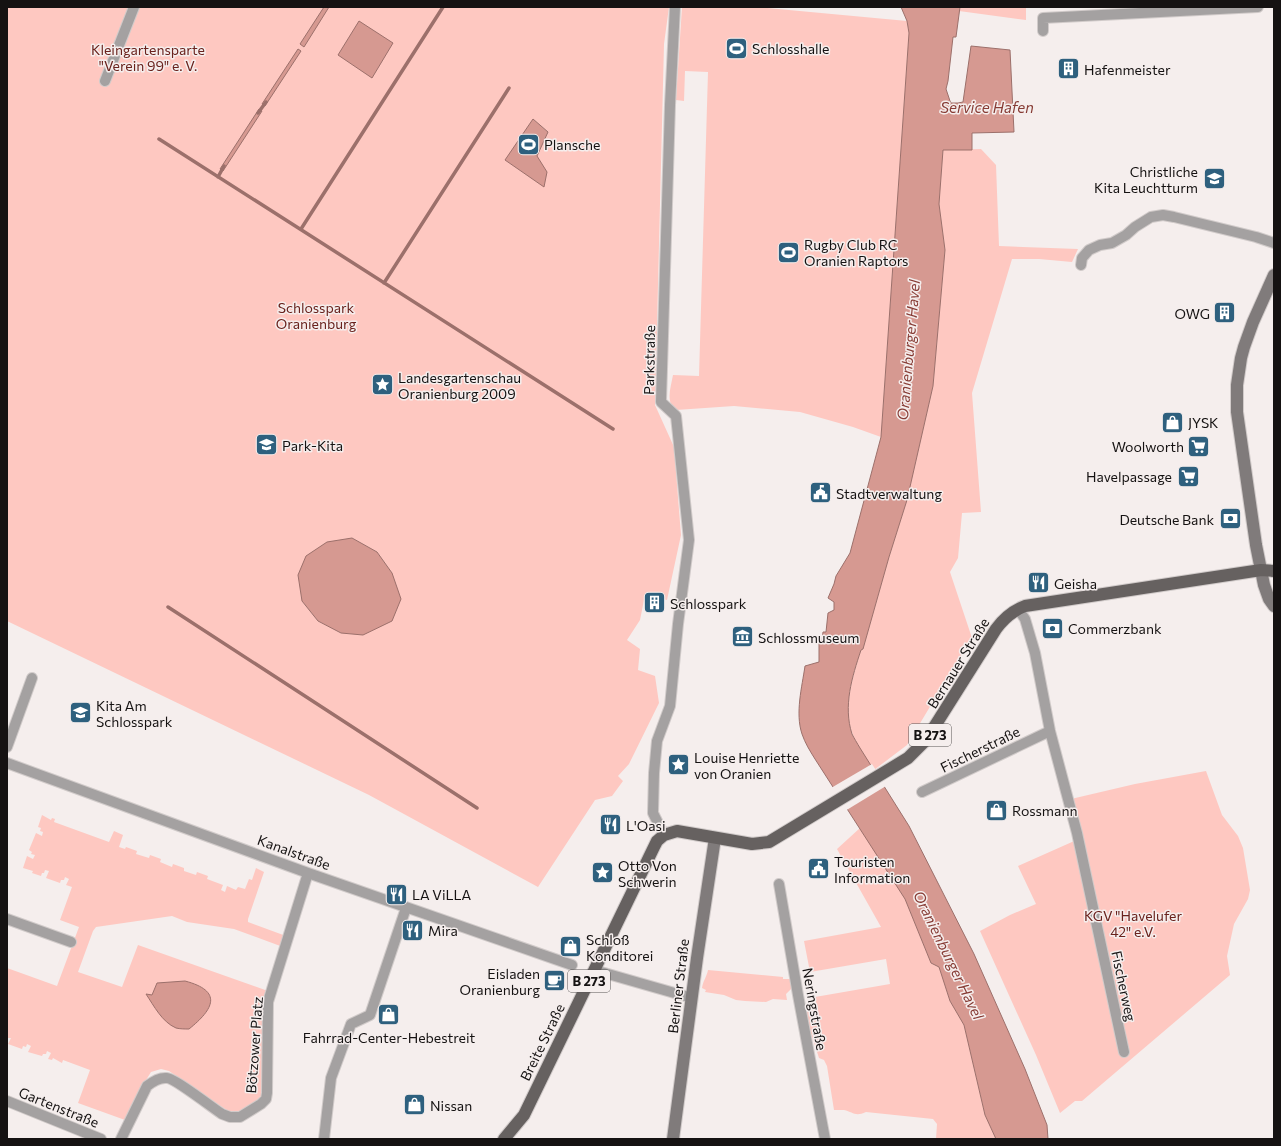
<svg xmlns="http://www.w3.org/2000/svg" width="1281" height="1146" font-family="Commissioner,sans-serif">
	<rect width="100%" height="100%" fill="#f5eeed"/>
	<path fill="#fec8c1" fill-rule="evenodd" d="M7 7H669L664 44 655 405 674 447 681 535 667 600 645 595 640 620 627 640 640 649 638 670 655 676 659 703 629 764 618 776 623 781 612 796 595 800 538 887 369 795 7 621ZM533 119 548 132 537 156ZM352 538 377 552 392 573 341 633 318 621 302 601Z
		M682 7H756L907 21 909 33 881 437 853 427 800 412 734 406 676 410C665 402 671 387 673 375L699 376 708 72 685 71 684 101 676 100Z
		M960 7H1026V20L959 11Z
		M981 149 996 165 999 246 1078 249 1072 262 1039 259H1012L972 393 981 512 962 513 958 558 950 572 972 638 944 683 945 684 937 695 907 745 874 770C866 759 858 748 853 735 842 709 853 676 861 650L863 649 889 557 907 500 933 386 945 250 939 204 943 150Z
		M1206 771 1222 815 1238 836 1243 848 1250 890 1248 899 1234 924 1227 956 1230 975 1082 1101H1075L1060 1113 1036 1055 980 931 1010 915 1036 904 1018 866 1081 838 1071 799 1135 784Z
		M42 815 51 820 52 818 55 819 54 822 109 842 114 831 123 835 119 847 125 849 126 847 137 851 136 854 149 858 150 855 161 859 160 862 172 867 173 864 184 868V871L196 875 197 872 208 876 207 879 223 885 221 890 225 892 227 886 236 890 238 887 245 889 249 879 252 880 256 868 264 872 248 919V922L286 936 283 947 234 929 187 922 172 916 96 927 93 931 78 972 122 987 138 945 268 991 262 1013 264 1088C263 1092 263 1095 262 1098 255 1108 239 1114 228 1111L169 1071 161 1069 151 1072 140 1090 125 1120 78 1103 90 1070 63 1060 62 1063 53 1058 52 1060 48 1059 51 1053 47 1051 46 1054H43L42 1056 28 1052 31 1046 27 1044 26 1047 23 1046 22 1049 8 1044 11 1038H7V968L57 986 79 927 60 920 72 887 66 885 69 879 65 877 64 880H61L60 883 46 878 49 871 45 870 44 873H42L41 876 32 873 33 871 23 868 27 856 33 859 35 855 31 854 32 852 29 850 36 833 42 836 43 832 40 831 41 828 38 827Z
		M860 828 905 899 931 963 939 967 950 1001 964 1025 985 1115 996 1139H936L937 1124 933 1119 866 1112C855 1117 853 1112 844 1110 841 1110 837 1110 834 1110L827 1066 824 1060 819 1058 809 1027 806 1021V1012L817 1008 815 997 890 984 886 959 810 972 804 941 881 927 837 849Z
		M708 970 783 977V979H791L793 987 786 994 787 1000 773 999 766 1002 745 1001 736 1000 724 995 705 992 706 990 702 988C703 981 707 976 708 970Z"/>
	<path fill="#d69991" stroke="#9c706b" d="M324 7H329L304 47 300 44Z
		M901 7H960L956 37H953L948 81 946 89 950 101 951 103H958L963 102 971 46 1010 50 1014 132 972 133V150H943L939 204 945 250 933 386 907 500 889 557 863 649 861 650C852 677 843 706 852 734 854 738 857 743 860 748L909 826 974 954 1025 1069 1047 1125 1048 1139H996L985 1115 964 1025 950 1001 939 967 931 963 905 899 815 759C810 751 805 743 802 734 795 713 802 687 805 666L819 662V643L822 640 823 632H826L828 613 834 610V602L828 598 834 584 836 576 850 553 881 437 909 33 907 21Z
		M359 21 393 43 372 78 338 55Z
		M298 49 301 51 265 106 262 104Z
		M259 109 262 111 223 171 220 169Z
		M533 119 548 132 537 156 547 172 544 187 505 160Z
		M352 538 377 552 392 573 401 599 392 621 363 635 341 633 318 621 302 601 298 575 306 556 327 542Z
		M185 981C223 991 214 1009 189 1029 185 1029 180 1029 176 1028 162 1022 154 1006 146 994L152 995 157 983Z"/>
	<path fill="#f5eeed" d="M872 764 886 786 845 811 831 788Z"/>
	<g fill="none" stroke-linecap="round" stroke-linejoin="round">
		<path stroke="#9c706b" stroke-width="3.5" d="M258 113 266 102
			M159 139 613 429
			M218 177 224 166
			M301 229 443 7
			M384 283 509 88
			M168 607 477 808"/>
		<defs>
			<path id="minor" d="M1043 31V18L1258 7
				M105 81 134 7
				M1081 265 1082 258 1089 250 1100 245 1112 243 1126 235 1135 227 1151 217 1163 215 1174 217 1256 237 1274 243
				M1018 609 1025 619 1035 653 1050 731 1077 833 1124 1052
				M7 747 32 678
				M7 763 308 873 572 965
				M922 792 1050 731
				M664 835 653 813 654 773 657 741 670 706 678 624 689 540 676 416 661 402 670 105 675 7
				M779 884 798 995 825 1139
				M7 919 71 942
				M594 970 692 998
				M7 1101 101 1139
				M121 1139 147 1086C152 1082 159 1077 167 1078 174 1078 213 1108 222 1114L230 1117H240L261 1104 266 1099 267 1093 268 1002 308 873
				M324 1139 331 1078 351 1024 370 1015 406 908"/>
			<path id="secondary" d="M1274 275 1253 322 1244 347 1241 358 1237 385V412L1256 545 1264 585 1269 599 1274 606
				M673 1139 697 958 715 838"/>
			<path id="primary" d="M504 1139 524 1115 654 847 657 841 664 835 677 831 752 844 769 842 908 758 926 740 996 629C1004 618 1012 611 1025 606L1261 570 1274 571"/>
		</defs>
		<use href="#minor" stroke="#d1cbca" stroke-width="12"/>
		<use href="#secondary" stroke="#d1cbca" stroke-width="14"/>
		<use href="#primary" stroke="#d1cbca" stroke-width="14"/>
		<use href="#minor" stroke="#a4a1a1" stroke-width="10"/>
		<use href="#secondary" stroke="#807b7b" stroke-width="12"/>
		<use href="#primary" stroke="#666160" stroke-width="12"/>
	</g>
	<defs>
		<symbol id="stadium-square" viewBox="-11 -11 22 22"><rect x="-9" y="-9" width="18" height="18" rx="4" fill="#2e607e" stroke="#f5eeed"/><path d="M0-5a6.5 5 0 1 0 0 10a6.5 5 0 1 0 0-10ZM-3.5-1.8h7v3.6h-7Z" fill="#fff"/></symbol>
		<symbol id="building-square" viewBox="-11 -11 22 22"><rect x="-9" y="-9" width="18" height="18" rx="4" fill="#2e607e" stroke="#f5eeed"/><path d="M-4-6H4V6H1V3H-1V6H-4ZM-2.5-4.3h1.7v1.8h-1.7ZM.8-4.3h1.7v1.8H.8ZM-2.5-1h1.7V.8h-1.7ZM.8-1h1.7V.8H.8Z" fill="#fff"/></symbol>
		<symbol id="school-square" viewBox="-11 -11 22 22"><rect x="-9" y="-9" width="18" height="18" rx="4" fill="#2e607e" stroke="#f5eeed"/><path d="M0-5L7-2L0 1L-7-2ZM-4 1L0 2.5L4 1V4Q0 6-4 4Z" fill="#fff"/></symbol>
		<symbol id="sight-square" viewBox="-11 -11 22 22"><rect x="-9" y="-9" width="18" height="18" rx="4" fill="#2e607e" stroke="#f5eeed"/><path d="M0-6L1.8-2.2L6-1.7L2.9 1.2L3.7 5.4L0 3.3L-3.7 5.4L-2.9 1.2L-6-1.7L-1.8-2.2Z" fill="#fff"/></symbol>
		<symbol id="shop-square" viewBox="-11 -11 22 22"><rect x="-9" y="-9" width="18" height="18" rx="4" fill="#2e607e" stroke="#f5eeed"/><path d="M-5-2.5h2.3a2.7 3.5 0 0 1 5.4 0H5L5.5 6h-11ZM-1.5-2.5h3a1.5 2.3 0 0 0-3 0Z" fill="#fff"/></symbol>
		<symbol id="supermarket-square" viewBox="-11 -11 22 22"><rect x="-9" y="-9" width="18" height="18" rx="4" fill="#2e607e" stroke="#f5eeed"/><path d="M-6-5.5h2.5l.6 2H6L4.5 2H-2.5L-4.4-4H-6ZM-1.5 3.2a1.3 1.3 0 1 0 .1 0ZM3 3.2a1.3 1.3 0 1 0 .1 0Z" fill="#fff"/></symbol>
		<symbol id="civic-square" viewBox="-11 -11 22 22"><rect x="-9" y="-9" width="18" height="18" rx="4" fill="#2e607e" stroke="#f5eeed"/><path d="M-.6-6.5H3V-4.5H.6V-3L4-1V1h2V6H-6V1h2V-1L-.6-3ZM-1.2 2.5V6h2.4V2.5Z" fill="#fff"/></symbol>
		<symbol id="bank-square" viewBox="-11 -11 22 22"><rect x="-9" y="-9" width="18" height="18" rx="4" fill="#2e607e" stroke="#f5eeed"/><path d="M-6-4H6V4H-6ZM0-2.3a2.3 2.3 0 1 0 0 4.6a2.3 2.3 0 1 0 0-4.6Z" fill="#fff"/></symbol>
		<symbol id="restaurant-square" viewBox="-11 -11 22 22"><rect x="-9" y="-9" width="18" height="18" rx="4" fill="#2e607e" stroke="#f5eeed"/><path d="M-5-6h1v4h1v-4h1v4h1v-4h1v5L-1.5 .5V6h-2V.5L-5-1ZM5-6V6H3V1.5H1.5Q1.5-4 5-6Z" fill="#fff"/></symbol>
		<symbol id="museum-square" viewBox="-11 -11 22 22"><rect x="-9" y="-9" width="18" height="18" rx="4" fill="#2e607e" stroke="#f5eeed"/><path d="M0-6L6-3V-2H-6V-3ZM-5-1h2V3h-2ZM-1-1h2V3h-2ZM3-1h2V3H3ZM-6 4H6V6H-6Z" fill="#fff"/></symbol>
		<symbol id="cafe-square" viewBox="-11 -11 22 22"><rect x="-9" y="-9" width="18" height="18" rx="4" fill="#2e607e" stroke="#f5eeed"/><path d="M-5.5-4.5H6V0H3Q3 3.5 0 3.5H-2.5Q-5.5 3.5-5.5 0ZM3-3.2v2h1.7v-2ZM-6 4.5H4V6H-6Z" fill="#fff"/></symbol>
	</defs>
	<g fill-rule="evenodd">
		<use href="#stadium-square" x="724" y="36" width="25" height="25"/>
		<use href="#building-square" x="1056" y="56" width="25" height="25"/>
		<use href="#stadium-square" x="516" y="132" width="25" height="25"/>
		<use href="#school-square" x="1202" y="166" width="25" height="25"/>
		<use href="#stadium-square" x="776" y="240" width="25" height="25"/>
		<use href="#building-square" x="1212" y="300" width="25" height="25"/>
		<use href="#sight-square" x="370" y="372" width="25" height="25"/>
		<use href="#shop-square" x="1160" y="410" width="25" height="25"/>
		<use href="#school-square" x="254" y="432" width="25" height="25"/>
		<use href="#supermarket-square" x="1186" y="434" width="25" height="25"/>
		<use href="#supermarket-square" x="1176" y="464" width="25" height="25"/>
		<use href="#civic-square" x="808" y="480" width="25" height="25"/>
		<use href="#bank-square" x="1218" y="506" width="25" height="25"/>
		<use href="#restaurant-square" x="1026" y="570" width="25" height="25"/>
		<use href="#building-square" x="642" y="590" width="25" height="25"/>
		<use href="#bank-square" x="1040" y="616" width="25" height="25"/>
		<use href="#museum-square" x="730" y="624" width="25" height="25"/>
		<use href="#school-square" x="68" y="700" width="25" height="25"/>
		<use href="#sight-square" x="666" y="752" width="25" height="25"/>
		<use href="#shop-square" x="984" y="798" width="25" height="25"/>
		<use href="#restaurant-square" x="598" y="812" width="25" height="25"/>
		<use href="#civic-square" x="806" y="856" width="25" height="25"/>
		<use href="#sight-square" x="590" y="860" width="25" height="25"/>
		<use href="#restaurant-square" x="384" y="882" width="25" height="25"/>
		<use href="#restaurant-square" x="400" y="918" width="25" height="25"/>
		<use href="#shop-square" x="558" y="934" width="25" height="25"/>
		<use href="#cafe-square" x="542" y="968" width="25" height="25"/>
		<use href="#shop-square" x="376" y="1002" width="25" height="25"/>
		<use href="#shop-square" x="402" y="1092" width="25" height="25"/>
	</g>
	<g text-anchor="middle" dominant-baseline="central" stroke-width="3" stroke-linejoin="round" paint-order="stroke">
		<g fill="#f5eeed" stroke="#585454" stroke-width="1">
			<rect x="909" y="724" width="42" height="22" rx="3"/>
			<rect x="568" y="970" width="42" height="22" rx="3"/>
		</g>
		<g font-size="13" font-weight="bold" fill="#151212">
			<text x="930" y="735">B 273</text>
			<text x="589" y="981">B 273</text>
		</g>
		<g font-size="14" fill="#151212" stroke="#f5eeed" text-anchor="start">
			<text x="752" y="48">Schlosshalle</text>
			<text x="1084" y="69">Hafenmeister</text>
			<text x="544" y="144">Plansche</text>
			<text x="1198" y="171" text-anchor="end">Christliche<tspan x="1198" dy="16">Kita Leuchtturm</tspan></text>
			<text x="804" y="244">Rugby Club RC<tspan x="804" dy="16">Oranien Raptors</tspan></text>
			<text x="1210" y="313" text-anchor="end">OWG</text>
			<text x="398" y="377">Landesgartenschau<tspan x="398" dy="16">Oranienburg 2009</tspan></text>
			<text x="1188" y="422">JYSK</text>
			<text x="282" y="445">Park-Kita</text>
			<text x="1184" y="446" text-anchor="end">Woolworth</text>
			<text x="1172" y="476" text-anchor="end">Havelpassage</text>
			<text x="836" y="493">Stadtverwaltung</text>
			<text x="1214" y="519" text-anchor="end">Deutsche Bank</text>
			<text x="1054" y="583">Geisha</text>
			<text x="670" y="603">Schlosspark</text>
			<text x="1068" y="628">Commerzbank</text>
			<text x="758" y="637">Schlossmuseum</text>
			<text x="96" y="705">Kita Am<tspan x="96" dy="16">Schlosspark</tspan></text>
			<text x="694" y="757">Louise Henriette<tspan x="694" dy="16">von Oranien</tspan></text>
			<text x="1012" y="810">Rossmann</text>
			<text x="626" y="825">L'Oasi</text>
			<text x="834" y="861">Touristen<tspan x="834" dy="16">Information</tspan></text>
			<text x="618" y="865">Otto Von<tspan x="618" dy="16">Schwerin</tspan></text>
			<text x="412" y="894">LA ViLLA</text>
			<text x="428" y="930">Mira</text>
			<text x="586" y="939">Schloß<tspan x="586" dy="16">Konditorei</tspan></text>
			<text x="540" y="973" text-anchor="end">Eisladen<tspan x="540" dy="16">Oranienburg</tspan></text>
			<text x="389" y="1037" text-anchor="middle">Fahrrad-Center-Hebestreit</text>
			<text x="430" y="1105">Nissan</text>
		</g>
		<g font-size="14" fill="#6a221d" stroke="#f5eeed">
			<text x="148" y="49">Kleingartensparte<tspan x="148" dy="16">"Verein 99" e. V.</tspan></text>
			<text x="316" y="307">Schlosspark<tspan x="316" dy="16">Oranienburg</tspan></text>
			<text x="1133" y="915">KGV "Havelufer<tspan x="1133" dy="16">42" e.V.</tspan></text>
		</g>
		<g font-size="14" fill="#151212" stroke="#f5eeed">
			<text transform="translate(649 360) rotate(-89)">Parkstraße</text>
			<text transform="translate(958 663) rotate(-58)">Bernauer Straße</text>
			<text transform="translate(980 749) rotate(-26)">Fischerstraße</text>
			<text transform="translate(294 852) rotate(20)">Kanalstraße</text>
			<text transform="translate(678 986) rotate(-83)">Berliner Straße</text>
			<text transform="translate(1124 986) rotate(78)">Fischerweg</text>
			<text transform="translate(815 1009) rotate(80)">Neringstraße</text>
			<text transform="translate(542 1042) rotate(-64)">Breite Straße</text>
			<text transform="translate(254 1045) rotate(-86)">Bötzower Platz</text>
			<text transform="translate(59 1107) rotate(22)">Gartenstraße</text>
		</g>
		<g font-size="15" font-style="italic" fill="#873c35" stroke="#f5eeed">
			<text x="987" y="107">Service Hafen</text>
			<text transform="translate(908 350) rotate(-85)">Oranienburger Havel</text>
			<text transform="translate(949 955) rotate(64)">Oranienburger Havel</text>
		</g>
	</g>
	<rect width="1281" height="1146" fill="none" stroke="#151212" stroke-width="16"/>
</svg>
